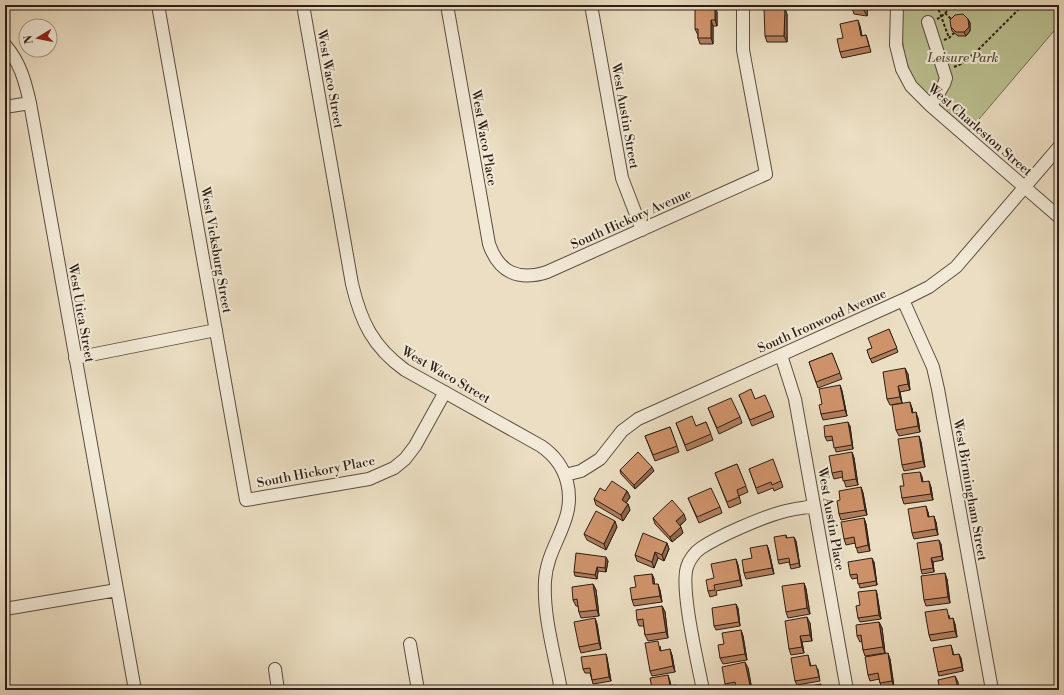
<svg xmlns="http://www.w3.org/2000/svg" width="1064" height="695" font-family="'Libre Bodoni',serif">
	<rect width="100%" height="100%" fill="#ebdec2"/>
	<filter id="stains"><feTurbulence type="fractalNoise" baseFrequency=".005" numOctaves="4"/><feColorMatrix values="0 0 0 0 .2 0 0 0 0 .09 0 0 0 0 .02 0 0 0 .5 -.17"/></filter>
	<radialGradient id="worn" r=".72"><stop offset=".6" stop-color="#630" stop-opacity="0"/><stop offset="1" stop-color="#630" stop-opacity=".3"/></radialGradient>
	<path fill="#bbc091" stroke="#746e54" d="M903 5H1059V25L968 132 919 88C902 62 900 35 903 5Z"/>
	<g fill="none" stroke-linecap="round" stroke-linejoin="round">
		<defs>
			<path id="minor" d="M158 5 246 500 369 479 394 468 405 459 415 446 445 392
				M303 5 352 284C361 322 373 347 405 370L541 446C554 455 563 466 567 482 577 521 547 544 545 581 543 617 555 655 561 690
				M447 5 489 244C499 273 519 281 547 272L766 174 743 50V5
				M591 5 622 178 642 230
				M897 5 896 45 902 69 911 86 931 106 1059 217
				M928 22 946 78 944 84 931 106
				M5 45C20 62 25 81 30 103L135 690
				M5 107 30 103
				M903 300 933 367 938 389 992 690
				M781 355 795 399 847 690
				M75 358 216 330
				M565 475 581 471 600 459 622 431 638 419 903 300 929 287 956 267 1059 147
				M5 609 117 590
				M410 644 418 690
				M275 669 278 690
				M703 690C698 664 680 589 687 567 689 560 695 552 701 548 719 536 760 518 782 512 792 509 804 508 814 506"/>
		</defs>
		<use href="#minor" stroke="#5c4d41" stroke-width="14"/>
		<path stroke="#2c1d16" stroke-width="2" stroke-dasharray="3 2" stroke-linecap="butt" d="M937 5 949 38
			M945 13 953 21
			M937 19 941 17 953 5
			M944 40 949 38 954 33
			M954 67 963 63 976 52 1023 5"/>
		<use href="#minor" stroke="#f2ead7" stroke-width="12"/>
	</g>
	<path fill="#b27e5c" stroke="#2c1d16" d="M852 5H868L867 16 854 14 852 8Z
		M717 12V26H713V44H700L698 38V35L695 29Z
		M787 14V42H767L765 36Z
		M968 19 970 23V31L966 36H958L952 31 951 27Z
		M860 26 862 36 866 35 868 41 871 52 842 58 840 52 843 38Z
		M889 329 898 352 872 363 867 350 872 348Z
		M832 353 842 379 818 388 809 362Z
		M908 374 910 390 900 392 902 403 890 405 887 399Z
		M840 385 842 391 847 416 823 420 821 414 822 404Z
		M739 395 755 399 772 411 774 417 752 426Z
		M708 408 740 417 742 423 719 434Z
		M912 408 913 413 918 418 920 432 899 436 896 430Z
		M706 422 713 440 687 451 676 423 696 426Z
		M850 426 853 449 836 452 833 440 827 441 825 437Z
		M670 427 679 452 655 461 645 436Z
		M919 436 921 442 925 467 904 471 902 465Z
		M852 452 854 458 858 485 846 487 843 477 834 479 832 473Z
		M737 464 748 492 739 496 741 503 729 508 715 473Z
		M749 469 781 481 783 487 774 491 773 488 758 494Z
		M620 470 654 471 635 489 621 474Z
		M920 472 922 477 923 482 931 487 933 500 904 504 902 498 904 486Z
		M861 487 863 493 867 515 841 520 839 514 840 500Z
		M605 491H627L630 497 626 503 628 504 630 510 623 521 596 505 594 499Z
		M688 498 720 507 722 513 699 523Z
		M928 512 929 517 936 522 938 535 914 539 912 533Z
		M653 518 686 520 680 526 683 533 672 542 655 524Z
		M864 518 866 524 870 551 858 553 855 543 846 545 844 539Z
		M617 527 606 550 587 540 584 534Z
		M786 535 787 538 796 541 800 567 791 569 789 562 779 564 778 560Z
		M667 543 669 549 664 561 658 558 654 568 637 561 635 555Z
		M941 544 943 560 933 562 934 572 922 574 921 570Z
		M767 545 769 551 774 574 746 579 744 573 752 558Z
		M736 559 738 565 742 586 716 591 717 595 710 597 708 591 714 578Z
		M608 561 606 572 598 571 597 579 575 576 574 572Z
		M874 562 877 585 860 588 857 578 852 579 850 575Z
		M652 574 654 579V584L660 590 662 602 634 606 632 600 636 587Z
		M947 579 950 603 926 606 924 600Z
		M804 583 806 589 810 614 788 618 786 612Z
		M593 584 596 590 599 616 581 618 579 612 578 606H576L573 600Z
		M876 590 877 594 881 619 860 622 858 618Z
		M662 606 665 612 668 638 648 641 645 635 644 626H639L637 620Z
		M738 608 740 626 716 630 714 626Z
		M949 615 950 619 955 624 957 637 931 641 929 635Z
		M595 618 597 624 601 649 581 653 579 647Z
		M879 622 882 628 885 653 865 656 863 650 862 641 860 642 857 636Z
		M810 623 812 641 802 642 804 653 791 655 789 649Z
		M741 630 743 636 747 660 723 664 720 658 724 644Z
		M951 645 954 655 961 658 963 671 939 676 938 672Z
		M660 646 661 651 672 655 675 672 652 676 650 671Z
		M606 654 607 658 611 681 593 684 592 680 590 673H585L583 669Z
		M808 655 811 666 818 669 820 681 797 685 795 681Z
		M890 659 894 687 882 689 879 679 870 681 868 675Z
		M748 668 752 690H737V688L727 690 725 684Z"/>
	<path fill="#91674b" stroke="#2c1d16" d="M865 5H868L867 16 864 10Z
		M715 6 717 12V26L715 20Z
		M785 8 787 14V42L784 36Z
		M968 19 970 23V31L966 36 964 32Z
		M711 20 713 26V44L711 38Z
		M858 20 860 26 863 42 861 36Z
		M905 368 908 374 910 390 908 384Z
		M840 385 842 391 847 416 845 410Z
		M898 386 900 392 902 403 900 397Z
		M910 402 912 408 914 419 912 413Z
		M916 412 918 418 920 432 918 426Z
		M848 422 850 426 853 449 852 445Z
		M919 436 921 442 925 467 923 461Z
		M852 452 854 458 858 485 856 479Z
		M652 467 654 471 635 489 634 485Z
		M920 472 922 477 924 488 922 482Z
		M929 481 931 487 933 500 931 494Z
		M861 487 863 493 867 515 865 510Z
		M627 491 630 497 624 506 622 500Z
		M628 504 630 510 623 521 621 515Z
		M926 506 928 512 930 523 928 517Z
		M684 514 686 520 678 527 676 521Z
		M934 516 936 522 938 535 936 529Z
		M864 518 866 524 870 551 868 545Z
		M615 521 617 527 606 550 604 544Z
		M681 527 683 533 672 542 670 537Z
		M794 537 796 541 800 567 799 563Z
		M939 540 941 544 943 560 942 556Z
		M667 543 669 549 664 561 662 555Z
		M767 545 769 551 774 574 772 568Z
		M655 552 658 558 654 568 652 562Z
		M606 557 608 561 606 572 605 568Z
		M872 558 874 562 877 585 876 581Z
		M931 558 933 562 934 572 933 568Z
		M736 559 738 565 742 586 740 580Z
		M597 567 598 571 597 579 595 575Z
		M945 573 947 579 950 603 948 597Z
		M652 574 654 579 655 590 653 584Z
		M804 583 806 589 810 614 807 608Z
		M593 584 596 590 599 616 597 610Z
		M658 584 660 590 662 602 660 596Z
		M876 590 877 594 881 619 879 615Z
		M736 604 738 608 740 626 739 622Z
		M662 606 665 612 668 638 666 632Z
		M807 617 810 623 812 641 810 635Z
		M595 618 597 624 601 649 599 643Z
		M953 618 955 624 957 637 955 631Z
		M879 622 882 628 885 653 883 647Z
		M741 630 743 636 747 660 745 654Z
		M800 636 802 642 804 653 802 647Z
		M670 649 672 655 675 672 673 666Z
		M888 653 890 659 894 687 892 681Z
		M606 654 607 658 611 681 609 677Z
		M959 654 961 658 963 671 962 667Z
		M745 662 748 668 752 690H751Z
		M668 675 670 681 672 690 670 686Z
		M955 676 958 682 959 690H958Z"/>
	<path fill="#cf936b" stroke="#2c1d16" d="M852 5H865L864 10 852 8Z
		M695 6H715V20H711V38H698V29H695Z
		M764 8H785L784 36H765Z
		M963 14 968 19 969 27 964 32H956L951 27 950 20 955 15Z
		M858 20 861 36 866 35 869 46 840 52 837 39 843 38 840 24Z
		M889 329 897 348 870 359 867 350 872 348 868 338Z
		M832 353 840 373 816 382 809 362Z
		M905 368 908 384 898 386 900 397 887 399 883 372Z
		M840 385 845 410 821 414 819 405 822 404 819 389Z
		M751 389 755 399 765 395 772 411 750 420 739 395Z
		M731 398 740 417 717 428 708 408Z
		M910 402 912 413 916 412 918 426 896 430 892 405Z
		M692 416 696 426 706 422 711 434 685 445 676 423Z
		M848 422 852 445 834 448 832 436 825 437 824 426Z
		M670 427 677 446 653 455 645 436Z
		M919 436 923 461 902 465 898 439Z
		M638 452 652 467 634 485 620 470Z
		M852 452 856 479 843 481 842 471 832 473 829 456Z
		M773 459 781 481 772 485 771 482 756 488 749 469Z
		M737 464 746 486 737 490 739 497 727 502 715 473Z
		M920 472 922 482 929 481 931 494 902 498 900 486H904L902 474Z
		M612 481 627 491 622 500 628 504 621 515 594 499 600 488 605 491Z
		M861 487 865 510 839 514 837 501 840 500 839 491Z
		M711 488 720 507 697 517 688 498Z
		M672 500 684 514 676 521 681 527 670 537 653 518Z
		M926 506 928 517 934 516 936 529 912 533 908 509Z
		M596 511 615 521 604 544 584 534Z
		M864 518 868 545 856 548 854 537 844 539 841 522Z
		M643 533 667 543 662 555 655 552 652 562 635 555Z
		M786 535V538L794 537 799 563 790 565 789 558 778 560 774 537Z
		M939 540 942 556 931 558 933 568 921 570 917 543Z
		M767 545 772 568 744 573 742 560 752 558 750 548Z
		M576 553 606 557 605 568 597 567 595 575 574 572Z
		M872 558 876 581 858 584 857 574 850 575 848 562Z
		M736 559 740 580 714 585 715 590 708 591 706 580 714 578 711 564Z
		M945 573 948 597 924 600 921 576Z
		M652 574 653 584H658L660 596 632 600 630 588 636 587 634 576Z
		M804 583 807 608 786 612 782 586Z
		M593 584 597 610 579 612 577 599 573 600 572 587Z
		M876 590 879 615 858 618 856 606 860 605 858 592Z
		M736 604 739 622 714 626 712 608Z
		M662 606 666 632 645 635 643 619 637 620 636 610Z
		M947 609 949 619 953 618 955 631 929 635 925 612Z
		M807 617 810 635 800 636 802 647 789 649 785 621Z
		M595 618 599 643 579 647 574 622Z
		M879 622 883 647 863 650 861 635 857 636 856 625Z
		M741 630 745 654 720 658 718 645 724 644 722 633Z
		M658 641 660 651 670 649 673 666 650 671 645 643Z
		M951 645 953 655 959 654 962 667 938 672 933 648Z
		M888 653 892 681 880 683 878 673 868 675 865 657Z
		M606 654 609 677 592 680 590 668 583 669 581 657Z
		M808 655 810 666 816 665 819 677 795 681 791 658Z
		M745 662 751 690H737L735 682 725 684 722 667Z
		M668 675 670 686 676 685 677 690H647V689L652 688 650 678Z
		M955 676 958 688 964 687 965 690H940L938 680Z
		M821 684 823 690H798V688Z
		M613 685V690H591L590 688Z"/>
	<g text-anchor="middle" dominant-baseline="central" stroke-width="4" stroke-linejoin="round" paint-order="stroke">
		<g font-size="13" font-style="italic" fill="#574e3b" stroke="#f2ead7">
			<text x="963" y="58">Leisure Park</text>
		</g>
		<g font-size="13" fill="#2c1d16" stroke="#f2ead7">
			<text transform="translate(330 79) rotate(80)">West Waco Street</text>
			<text transform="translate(625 116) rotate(80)">West Austin Street</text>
			<text transform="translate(980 130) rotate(41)">West Charleston Street</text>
			<text transform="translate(484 138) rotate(80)">West Waco Place</text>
			<text transform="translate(631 219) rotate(-24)">South Hickory Avenue</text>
			<text transform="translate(216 250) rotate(80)">West Vicksburg Street</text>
			<text transform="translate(81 313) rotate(80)">West Utica Street</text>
			<text transform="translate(822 321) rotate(-24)">South Ironwood Avenue</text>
			<text transform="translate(446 375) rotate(30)">West Waco Street</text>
			<text transform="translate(316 472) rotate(-11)">South Hickory Place</text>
			<text transform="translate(970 490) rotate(80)">West Birmingham Street</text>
			<text transform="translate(831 519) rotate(80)">West Austin Place</text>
		</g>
	</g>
	<rect width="1064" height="695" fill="none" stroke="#ebdec2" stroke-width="20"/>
	<rect x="6" y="6" width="1052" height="683" fill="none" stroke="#2c1d16" stroke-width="2"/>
	<rect x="10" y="10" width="1044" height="675" fill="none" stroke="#2c1d16"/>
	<g transform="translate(38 38) rotate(260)"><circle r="19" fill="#f2ead7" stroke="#a3988a"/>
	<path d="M0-3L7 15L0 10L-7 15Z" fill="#8f2418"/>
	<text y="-6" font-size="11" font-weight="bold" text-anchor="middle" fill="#2c1d16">N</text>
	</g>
	<rect width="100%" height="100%" filter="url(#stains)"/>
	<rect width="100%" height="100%" fill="url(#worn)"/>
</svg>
